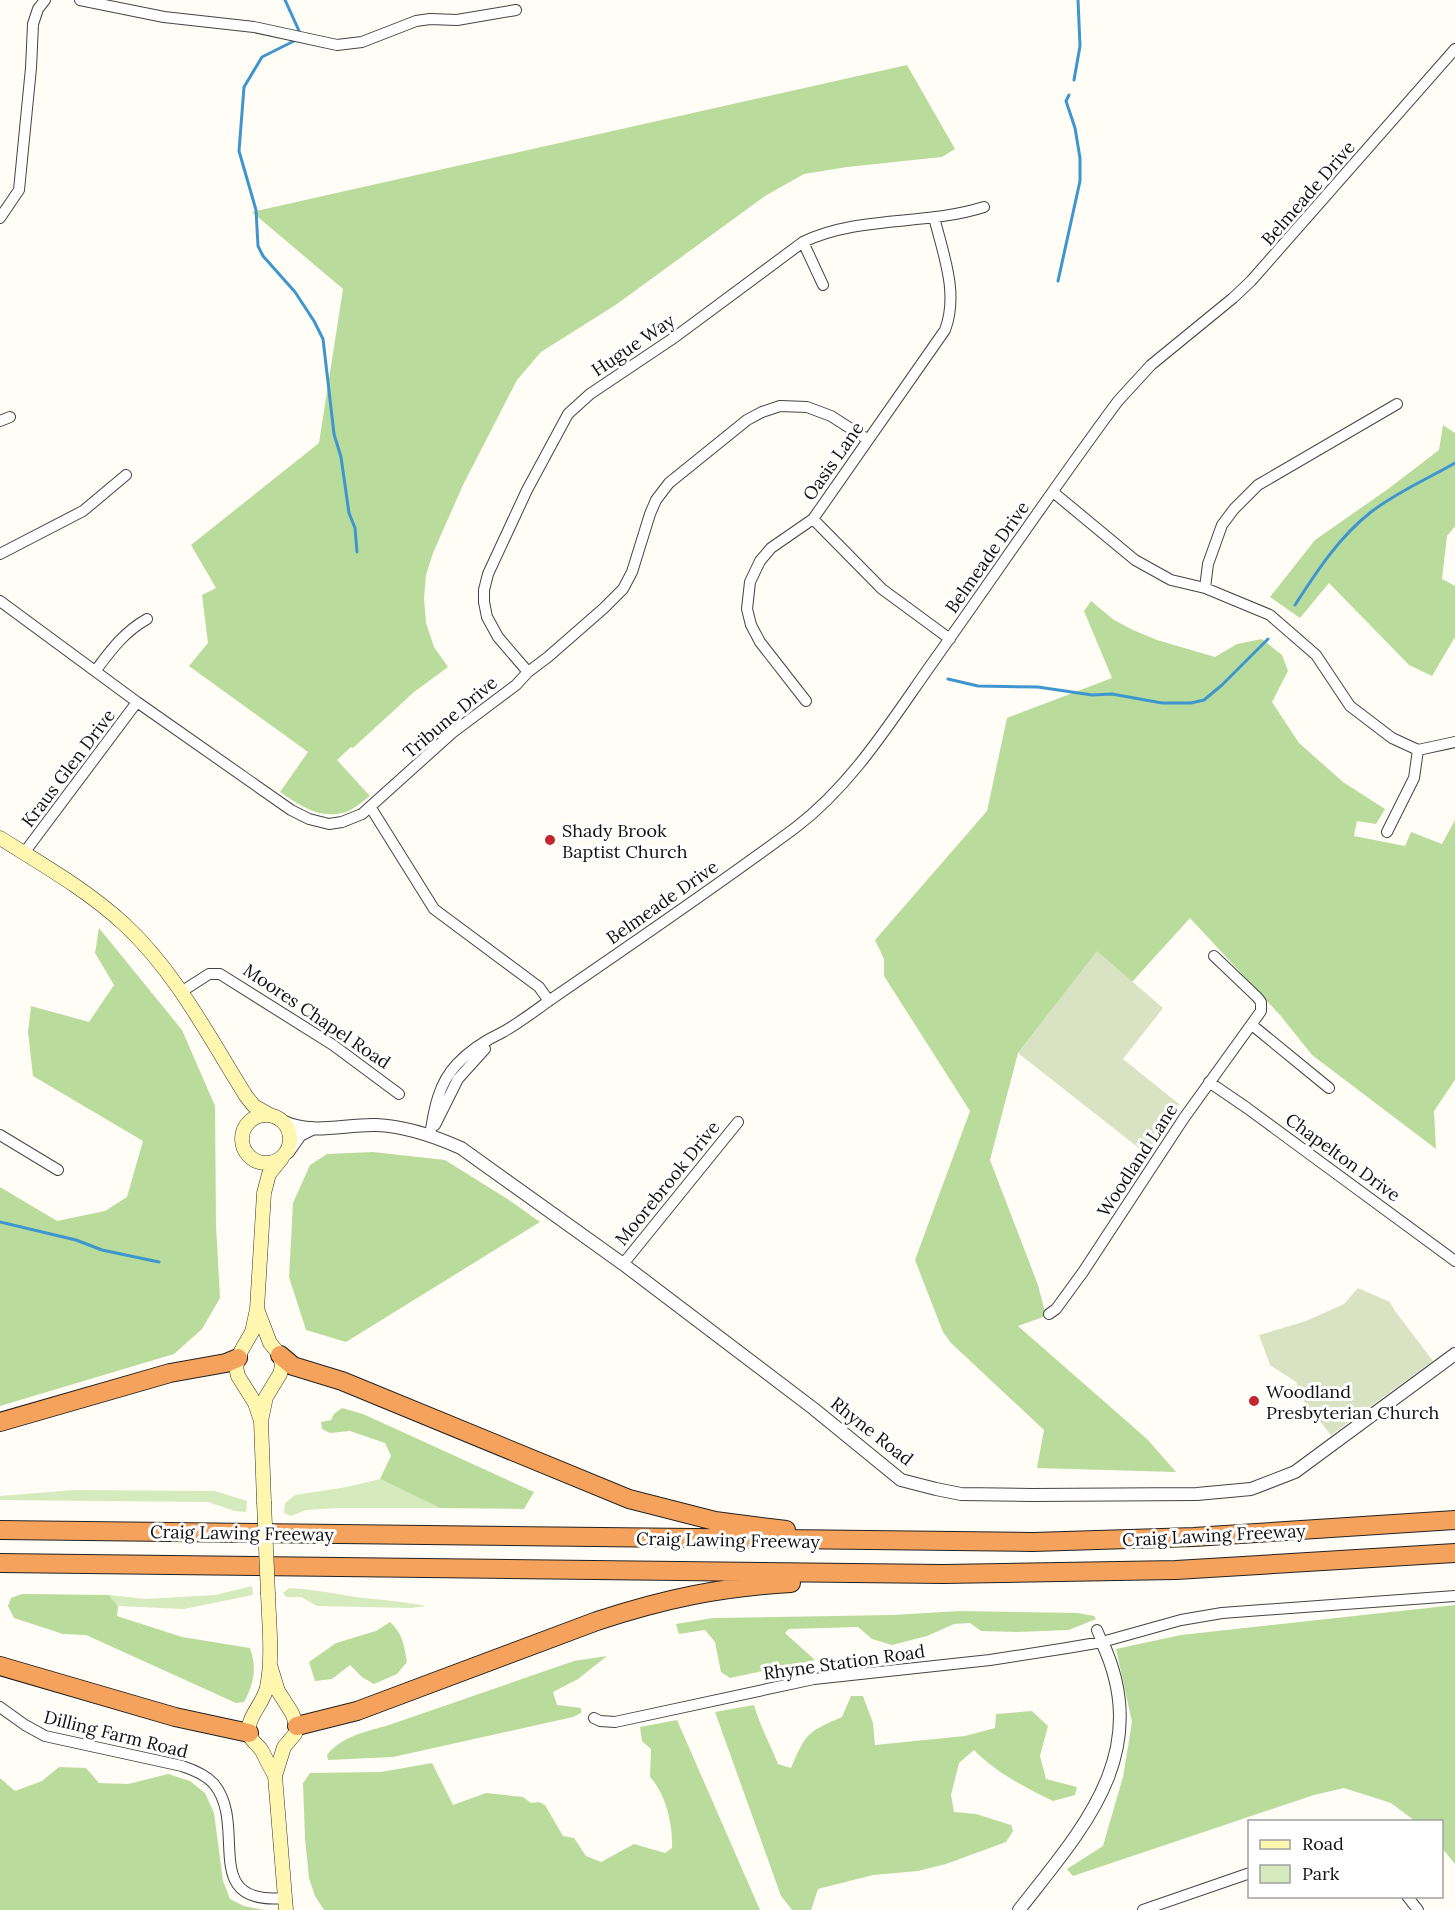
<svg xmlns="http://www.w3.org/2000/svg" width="1455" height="1910" font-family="Lora,serif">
	<rect width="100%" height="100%" fill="#fffdf5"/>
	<path fill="#d5ebbd" d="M380 1479 440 1508H337L306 1510 291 1516 284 1513 285 1503 295 1495 347 1487Z
		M74 1490 215 1491 247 1501 246 1512 235 1511 208 1502 0 1500V1496Z
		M252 1586 253 1595 184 1609 118 1606 109 1595 145 1599 215 1595Z
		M289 1588C311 1589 333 1593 355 1597 379 1600 402 1601 426 1606L411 1608 317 1606 301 1597H286L283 1593Z"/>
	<path fill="#b9dc9c" d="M907 65 955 149 942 157 847 167 804 174 765 196 617 304 541 352 517 380 463 485 433 553 426 575 424 598 426 623 434 647 448 667 414 692 353 748 351 747 337 760 370 796C363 801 354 809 346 812 320 820 301 806 280 792L308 752 189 666 208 643 202 595 216 588 191 545 319 443 343 289 252 212Z
		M1443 425 1455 433V526L1447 536 1442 579 1455 586V637L1432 676 1409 665 1329 583 1300 618 1270 597 1315 540 1388 489 1439 450Z
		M1091 601 1114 620 1133 630 1157 640 1215 657 1237 644 1262 639 1282 655 1288 671 1272 702 1299 743 1343 782 1385 809 1376 824 1357 821 1354 836 1405 846 1411 832 1442 844 1455 820V1080L1434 1111 1436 1149 1312 1055 1280 1015 1190 918 1132 982 1097 952 1018 1053 990 1160 1038 1285 1046 1316 1018 1326 1147 1439 1176 1472 1037 1468 1044 1430 951 1343 943 1332 915 1260 970 1111 884 976V959L875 940 987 811 1007 718 1112 678 1084 611Z
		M99 928 182 1030 215 1106 216 1225 220 1298 202 1329 174 1354 0 1406V1187L57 1221 105 1211 127 1197 143 1141 33 1076 28 1032 31 1006 89 1022 114 985 95 953Z
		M373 1152 445 1160 509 1200 540 1222 346 1342 306 1330 289 1277 293 1203 310 1165 327 1154Z
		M342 1408 363 1414 534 1492 524 1509 440 1508 380 1479 391 1456 385 1443 350 1431 330 1433 322 1429 321 1422 331 1420 334 1414Z
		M22 1594 109 1595 118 1606 117 1616 182 1637 250 1648C257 1668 254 1684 244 1702L236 1703 86 1635 63 1634 14 1618 8 1606 11 1598Z
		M1455 1605V1864L1442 1848V1822L1415 1821 1391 1803 1344 1788 1314 1795 1073 1876 1067 1869 1103 1846 1123 1777 1132 1722 1116 1649 1181 1635Z
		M960 1611 1078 1613 1094 1616 1096 1619 1069 1630 1018 1632 981 1631 970 1623 954 1624 927 1636 892 1645 872 1639 858 1627 789 1629 785 1633 815 1660 730 1678 721 1672 715 1642 705 1630 679 1634 676 1624 713 1618 892 1615Z
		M390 1622C403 1634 404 1645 407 1662L397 1674 374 1684 362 1677 350 1665 332 1679 315 1681 309 1662 336 1643 376 1631Z
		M607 1656 578 1679 553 1692 557 1705 581 1708V1713L573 1717 393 1757 328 1760 327 1755C341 1737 364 1732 386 1726L574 1661Z
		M851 1696H863L873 1723 875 1745 965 1736 995 1728 996 1714 1032 1711 1048 1726 1040 1756 1046 1779 1077 1787 1075 1795 1053 1801C1025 1787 996 1773 974 1750L959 1763 951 1795 954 1812 976 1814 1011 1825 1013 1831 1006 1842 946 1864 918 1871 873 1875 818 1889 811 1910H792L781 1896 715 1712 754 1705C760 1726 770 1744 778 1764L791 1768C806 1733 807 1732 842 1717Z
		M677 1720 760 1910H324L315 1896 309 1878 305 1838 303 1783 310 1773 381 1772 432 1763 453 1805 486 1793 523 1797 531 1803 539 1802 545 1805 563 1836 574 1838 586 1856 601 1862 634 1844 665 1853 672 1848C673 1825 666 1794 650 1777L651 1749 642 1741 640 1727Z
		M59 1767 86 1768 99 1783 128 1784 168 1774 190 1781 205 1793 214 1813 223 1881 230 1899 244 1906 264 1910H0V1778L15 1791 42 1781Z"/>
	<path fill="#d9e3c4" d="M1097 951 1163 1008 1123 1059 1179 1104 1142 1160 1140 1149 1018 1053Z
		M1358 1288 1390 1302 1395 1311 1433 1361 1331 1435 1305 1403 1296 1382 1270 1365 1259 1335 1306 1321 1344 1304Z"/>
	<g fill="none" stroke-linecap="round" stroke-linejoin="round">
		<path stroke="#3f96cf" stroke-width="3" d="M285 0 300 33
			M296 40 262 57 244 87 239 151 256 210 258 246 263 256 295 292 314 321 323 339 334 434 341 457 349 513 355 528 357 552
			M1074 80 1080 46 1078 0
			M1058 281 1080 181V158L1075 128 1066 101 1069 95
			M1295 605C1317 571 1339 537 1371 512 1397 492 1427 479 1455 463
			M948 679 978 686 1038 687 1092 695 1112 694 1162 703H1191L1204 700 1222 685 1268 639
			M0 1222 76 1240 102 1250 159 1262"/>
		<defs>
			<path id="minor" d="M80 0 164 17 254 27 337 45 362 42 416 21 430 19 457 20 516 10
				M0 218 19 190 31 68 33 24 38 9 45 0
				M803 242 823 285
				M0 421 10 417
				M1053 492 1135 560 1171 580 1205 588 1270 615 1316 655 1350 706 1392 738 1418 750 1455 742
				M813 519 882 589 950 639
				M0 554 83 511 126 475
				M1205 588 1208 564 1222 525 1234 509 1258 485 1397 404
				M0 601 137 702 291 810 309 819 329 824 342 822 362 814 452 733 516 685 528 672 548 657 604 608 623 589 632 572 650 514 656 500 669 483 747 420 762 412 780 406 807 407 831 416 867 439
				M96 670C111 650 124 632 147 619
				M528 672 498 637 487 617 484 602V590L488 574 527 490 568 414 590 394 675 337 803 242C860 215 924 226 984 207
				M806 701 760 642 751 625 747 609 750 582 760 561 771 548 813 519 945 330C959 293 943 254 934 217
				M371 808 434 909 539 987 549 1001
				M1387 832 1414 778 1418 750
				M24 853 137 702
				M181 992 209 974H220L333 1045 399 1094
				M1252 1025 1329 1088
				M1209 1082 1247 1108 1455 1261
				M435 1125 458 1079 485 1049
				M0 1135 58 1170
				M430 1135C434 1110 438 1084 457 1064 470 1050 486 1040 503 1032 519 1023 535 1011 550 1000 632 944 715 887 795 828 853 784 891 721 933 662 995 575 1054 487 1118 401L1151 365 1233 298 1251 281 1455 49
				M623 1264 738 1122
				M1049 1314 1056 1309 1083 1272 1184 1118 1261 1011V1002L1257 997 1214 956
				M1097 1630 1102 1642
				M0 1707 25 1725 45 1736 182 1766C194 1770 206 1775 214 1784 249 1827 198 1906 285 1898
				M594 1718 600 1721 615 1722 814 1679 990 1660 1067 1648 1102 1642 1181 1620 1222 1613 1455 1596
				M1407 1896 1418 1910
				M1143 1910 1250 1873"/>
			<path id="tertiary" d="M284 1122C313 1135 345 1124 376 1125 406 1126 434 1136 461 1148L623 1264 814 1409 901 1480 936 1489 961 1494 1032 1495 1197 1494 1251 1489 1295 1472 1455 1354
				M288 1152 300 1135 312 1129
				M1019 1910C1083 1828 1154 1753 1102 1642"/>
			<path id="secondary" d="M0 838C43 865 87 890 124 924 176 972 209 1037 246 1096L254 1106 270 1115
				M242 1139a24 24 0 1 1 48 0a24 24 0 1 1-48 0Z
				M257 1309 270 1343 280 1355 282 1366 280 1374 266 1397 261 1421 264 1502
				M261 1421 255 1403 238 1376 236 1367 241 1351 252 1332 257 1309 264 1193 269 1174 282 1158
				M268 1594C269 1625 273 1657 267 1687 264 1703 246 1718 249 1733 250 1741 258 1744 262 1751 266 1759 270 1767 275 1776
				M270 1665 278 1691 292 1713 297 1726 295 1734 284 1747 275 1776 286 1910"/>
			<path id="motorway" d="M280 1355 293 1366 342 1381 629 1499 715 1521 786 1530
				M0 1422 170 1373 226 1363 238 1358
				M0 1530 1033 1542 1194 1537 1455 1520
				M0 1563 943 1574 1176 1570 1455 1553
				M0 1666 175 1717 249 1733
				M297 1726 357 1711 597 1621C664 1599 720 1587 791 1583"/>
		</defs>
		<use href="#minor" stroke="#444" stroke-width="12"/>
		<use href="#tertiary" stroke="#444" stroke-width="14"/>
		<use href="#secondary" stroke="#333" stroke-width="15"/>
		<use href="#motorway" stroke="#222" stroke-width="20"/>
		<use href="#minor" stroke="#fff" stroke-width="10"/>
		<use href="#tertiary" stroke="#fff" stroke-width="12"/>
		<use href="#secondary" stroke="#fff6b0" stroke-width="14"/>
		<use href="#motorway" stroke="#f5a25d" stroke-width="18"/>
		<defs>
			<path id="secondary-bridge" d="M264 1502 268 1594"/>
		</defs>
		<use href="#secondary-bridge" stroke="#333" stroke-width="15" stroke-linecap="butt"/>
		<use href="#secondary-bridge" stroke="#fff6b0" stroke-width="14"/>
	</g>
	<g fill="#c4262e" stroke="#fff" stroke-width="2">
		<circle cx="550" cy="840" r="6"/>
		<circle cx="1254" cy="1401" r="6"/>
	</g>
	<g text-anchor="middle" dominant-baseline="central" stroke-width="6" stroke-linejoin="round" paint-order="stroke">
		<g font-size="18" fill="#111" stroke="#fff">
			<text transform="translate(1308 193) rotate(-49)">Belmeade Drive</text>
			<text transform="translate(633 345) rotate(-34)">Hugue Way</text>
			<text transform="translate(833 461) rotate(-55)">Oasis Lane</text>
			<text transform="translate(987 557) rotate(-55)">Belmeade Drive</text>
			<text transform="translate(450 717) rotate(-40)">Tribune Drive</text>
			<text transform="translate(68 768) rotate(-53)">Kraus Glen Drive</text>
			<text transform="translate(662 902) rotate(-35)">Belmeade Drive</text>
			<text transform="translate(317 1016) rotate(34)">Moores Chapel Road</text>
			<text transform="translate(1343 1157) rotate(36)">Chapelton Drive</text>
			<text transform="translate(1137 1160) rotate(-57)">Woodland Lane</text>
			<text transform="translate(667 1183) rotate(-51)">Moorebrook Drive</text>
			<text transform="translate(872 1431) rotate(38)">Rhyne Road</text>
			<text transform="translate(242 1533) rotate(1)">Craig Lawing Freeway</text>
			<text transform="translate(1214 1535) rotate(-3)">Craig Lawing Freeway</text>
			<text transform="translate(728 1540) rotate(1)">Craig Lawing Freeway</text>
			<text transform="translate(844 1662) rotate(-8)">Rhyne Station Road</text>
			<text transform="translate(116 1734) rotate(14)">Dilling Farm Road</text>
		</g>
		<g font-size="18" fill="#111" stroke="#fff" text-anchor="start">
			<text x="562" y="830">Shady Brook<tspan x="562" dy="21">Baptist Church</tspan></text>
			<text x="1266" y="1391">Woodland<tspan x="1266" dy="21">Presbyterian Church</tspan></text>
		</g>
	</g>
	<rect x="1248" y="1820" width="195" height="78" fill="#ffffff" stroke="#a0a0a0" stroke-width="1.5"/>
	<rect x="1260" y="1840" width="30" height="9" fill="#fff6b0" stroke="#a0a0a0" stroke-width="1.5"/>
	<text x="1302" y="1850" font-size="18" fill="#111111">Road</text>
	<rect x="1260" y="1865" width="30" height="18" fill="#d5ebbd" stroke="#a0a0a0" stroke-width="1.5"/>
	<text x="1302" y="1880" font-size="18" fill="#111111">Park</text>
</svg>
